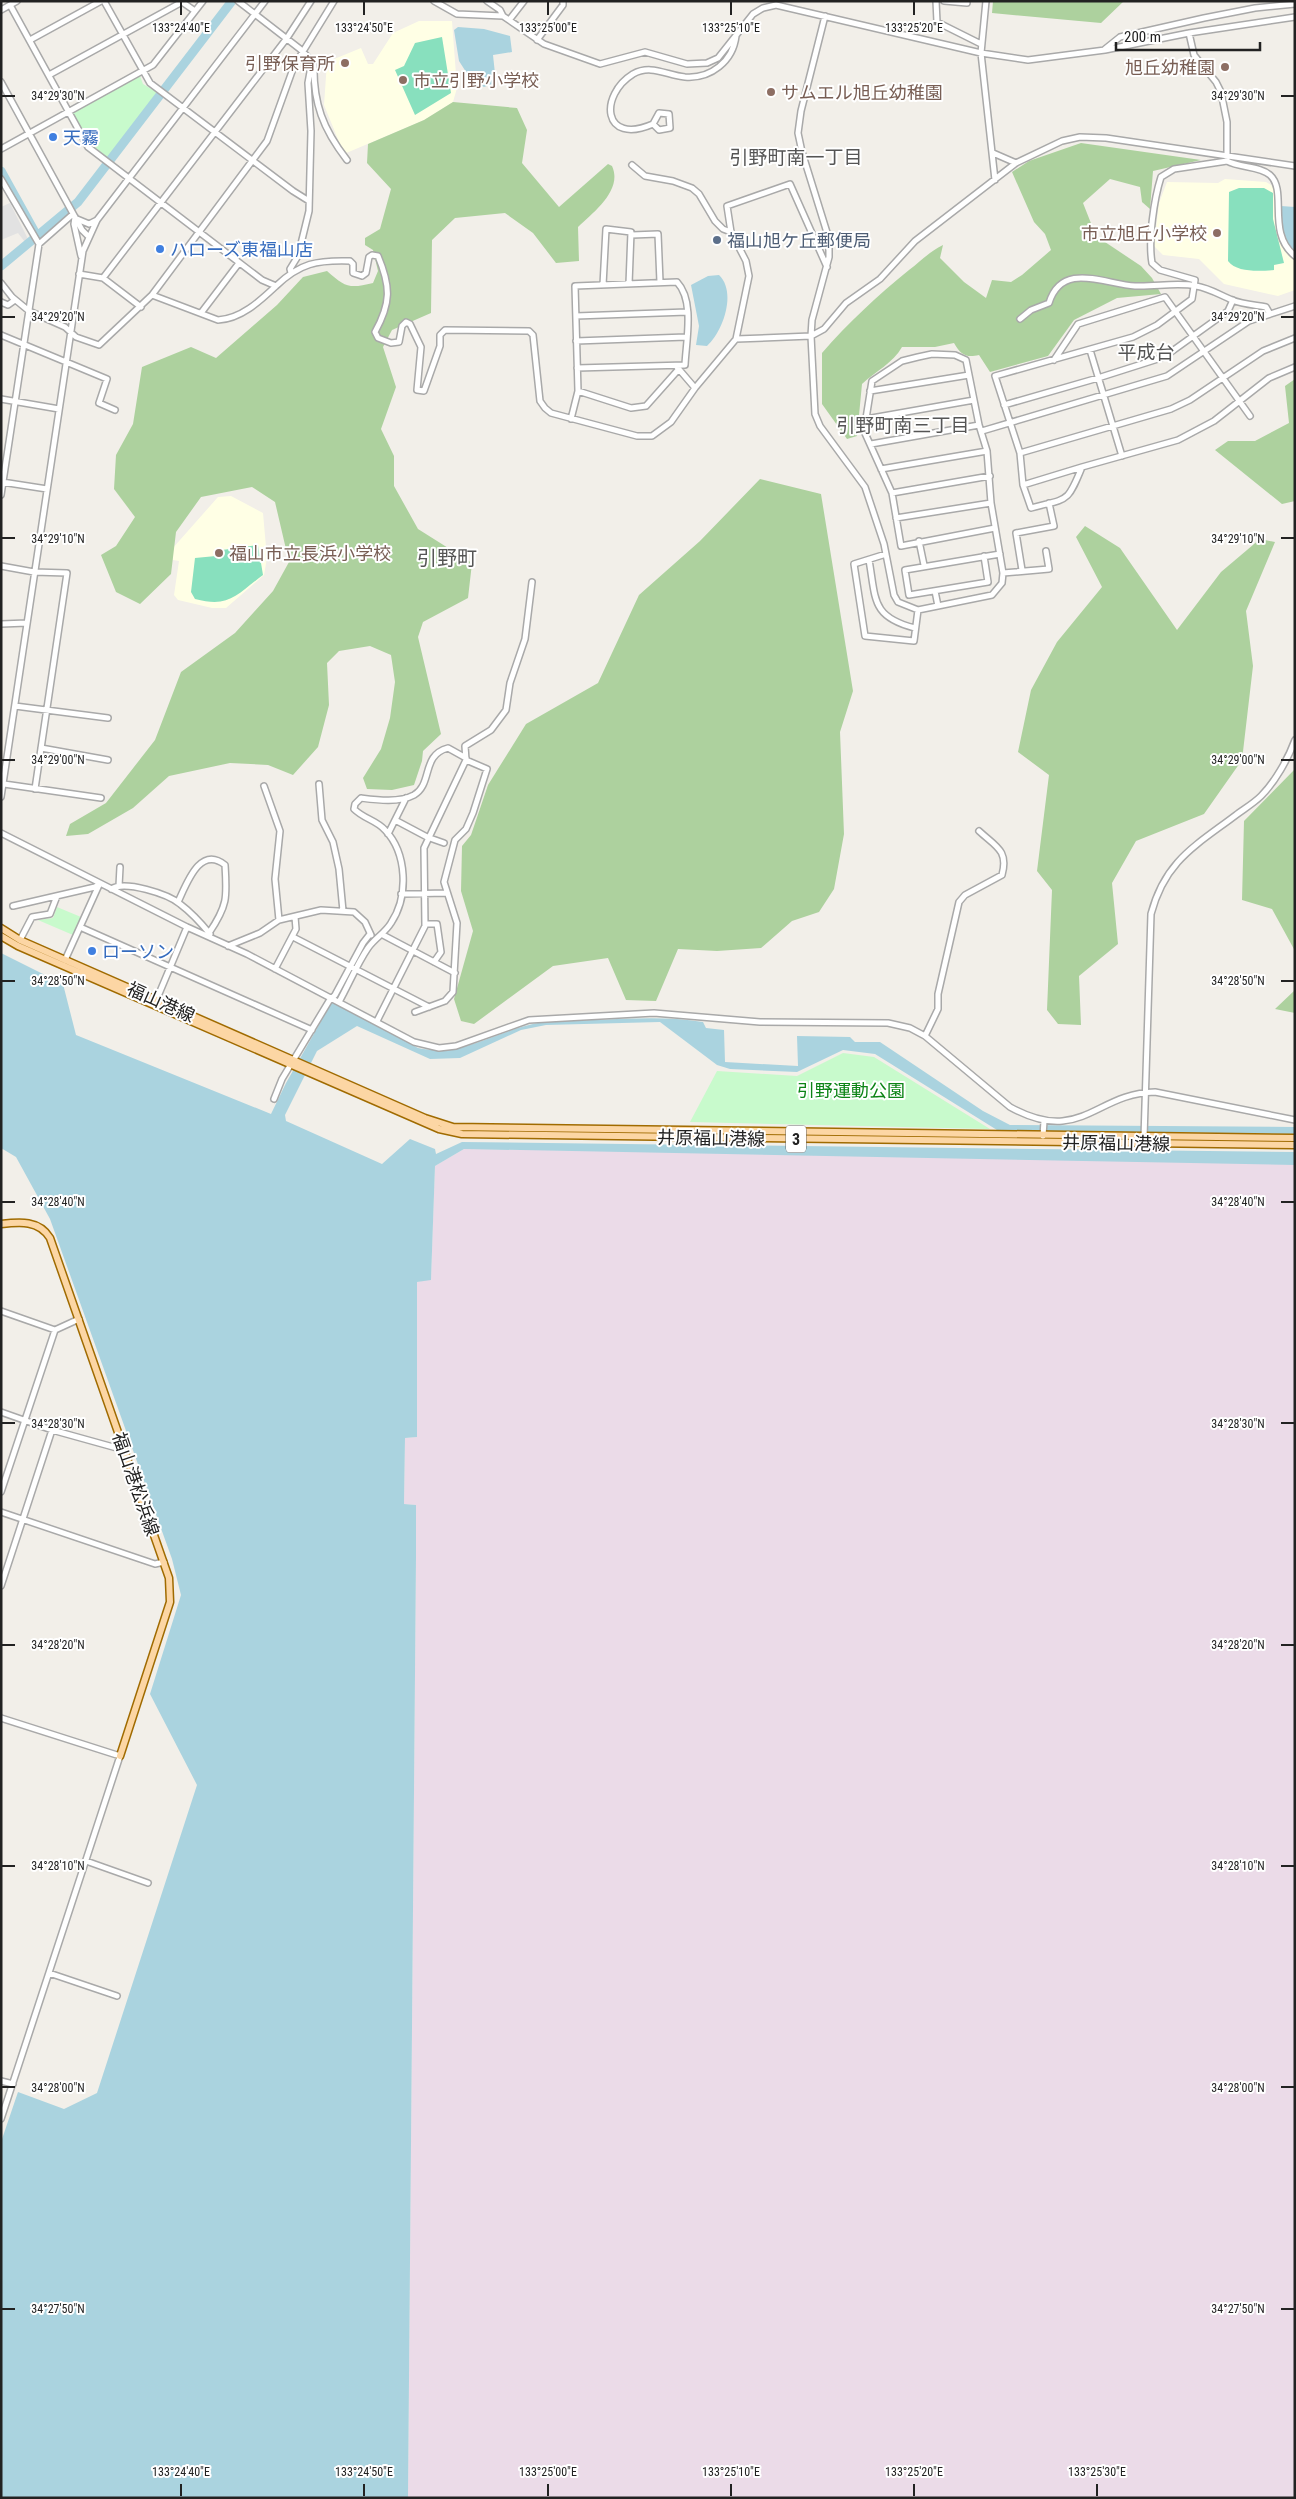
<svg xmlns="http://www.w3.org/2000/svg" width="1296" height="2499" font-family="'Roboto Condensed','Noto Sans JP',sans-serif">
	<rect width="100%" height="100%" fill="#f2efe9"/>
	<path fill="#ebdbe8" d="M464 1149 1295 1160V2498H408L416 1557V1505L404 1504 405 1438 417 1437V1282L431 1279 435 1166Z"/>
	<path fill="#ffffe5" d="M419 21H452L457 88 453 102 424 120 344 154 324 105 327 62 361 48 368 64H373L393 33Z
		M1225 179 1266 182 1271 185 1275 191V219L1284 249 1295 258V290L1278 296 1224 284 1199 259 1163 255 1154 246 1159 203 1167 182 1218 183Z
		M231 496 263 513 267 558 264 575 226 608H212L178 600 174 595 179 561 173 560 172 549 218 497Z"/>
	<path fill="#add19e" d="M993 1H1124L1101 23 992 13Z
		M453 102 517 108 527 130 522 163 559 207 608 164 612 166C623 190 594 212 578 227L579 261 556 263 533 233 505 213 455 218 432 240 431 313 392 330 383 347 396 387 381 429 394 456V486L418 529 472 563 468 598 423 622 418 637 441 734 423 751 422 761 414 785 392 790 367 789 363 778 381 749 390 718 395 682 391 655 370 646 339 651 327 663 329 705 318 747 293 775 268 765 230 763 169 776 133 808 88 834 66 836 70 824 106 803 155 740 181 672 235 633 273 591 289 562 275 502 252 487 201 497 176 532 171 574 140 604 116 592 101 555 116 546 135 517 114 489 116 455 133 424 142 367 191 347 216 358 277 305 303 277 327 271C345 287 349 289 373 283L378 271 373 250 365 245V238L380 229 391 189 367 163 368 144 424 120Z
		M1081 143 1201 160 1153 171 1150 209 1142 202 1140 187 1110 179 1083 203 1096 236 1141 266 1152 278 1161 294 1117 298 1074 320 1048 356 990 372 979 355C966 358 961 355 954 343L935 347H902C893 363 876 371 862 384L857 436 847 439 822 404V353C849 322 877 296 909 270 921 261 929 252 943 245L940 258 964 282 986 298 992 280 1011 282 1022 275 1051 250 1045 234 1034 222 1012 172 1029 161Z
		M1295 379V501L1282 504 1215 450 1228 441H1255L1289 423 1285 386Z
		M760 479 821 494 853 691 840 732 844 834 834 889 819 912 792 921 761 948 717 951 678 949 656 1001 626 1000 608 958 553 966 474 1024 461 1021 454 999 473 931 461 891 462 846 471 835 488 785 526 724 598 683 639 595 700 541Z
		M1085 526 1120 548 1177 630 1221 572 1260 539 1275 542 1246 611 1253 666 1242 760 1204 814 1136 841 1112 883 1118 944 1079 976 1081 1025 1058 1024 1047 1010 1052 890 1037 871 1049 775 1018 752 1031 690 1057 642 1102 587 1076 537Z
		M1295 769V951L1272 909 1242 900 1244 821Z
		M1295 990V1013L1275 1009Z"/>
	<path fill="#c8facc" d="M140 76 143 84 158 93 108 158 91 144 72 113Z
		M57 907 81 917 73 935 38 920 53 918Z
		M843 1053 874 1057 990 1129 690 1122 717 1071 797 1076Z"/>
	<path fill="#88e0be" d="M442 37 451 93 415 115 395 70 404 66 415 43Z
		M1239 188H1264L1273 193V219L1284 263 1274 265V270C1260 271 1237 273 1228 261L1229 192Z
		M258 545 263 575C236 595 230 608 195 599L191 592 195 558 216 556 215 551Z"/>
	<path fill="#e2e2e2" d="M10 203 28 239 25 242 18 233 1 240V207Z"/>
	<path fill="#aad3df" d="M458 27 484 29 510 36 512 52 493 55 496 83 484 87 480 85 478 77 468 75 459 61 454 30Z
		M1281 206 1295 207V251L1288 247 1281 223Z
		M719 275C737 292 723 332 707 346L696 345 699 326 691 285 708 276Z
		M1 953 63 984 76 1035 271 1114 286 1083 332 1002 418 1048C465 1058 498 1029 543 1022 559 1020 576 1021 592 1020 630 1019 665 1016 703 1022L706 1028 724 1030 725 1062 798 1066 797 1036 850 1037 855 1042H880L983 1111 1010 1125 1295 1127V1134L997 1130 875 1054 843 1050 797 1072 730 1069 717 1065 660 1022 546 1025 521 1030 460 1058 430 1059 357 1026 317 1051 285 1115 286 1121 382 1164 410 1139 435 1149 436 1154 462 1142 1295 1152V1165L464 1149 435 1166 431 1280 417 1282V1437L405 1438 404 1504 416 1505V1557L408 2498H1V2142L18 2092 64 2109 97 2093 197 1785 150 1694 181 1595 172 1559 50 1219 16 1157 1 1148Z"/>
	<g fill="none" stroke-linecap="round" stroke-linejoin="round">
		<path stroke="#aad3df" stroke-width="9" d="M1 171 37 236
			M1 266 78 202 232 1"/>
		<defs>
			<path id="minor" d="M104 1 150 83 293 191 309 201
				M238 1 300 49 312 61 308 83 311 131 309 211 298 256 290 269 291 273
				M434 1 457 14 503 16 544 44 600 64 645 52 687 64 707 63 718 58 753 14 763 8 776 5 981 53 1028 60 1105 50 1189 33 1295 17
				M487 1 500 10 503 16
				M936 1 937 22 981 44
				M944 1 967 3
				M986 1 981 53 995 180
				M10 5 88 147 262 280 276 286C300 263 317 260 350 261L353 264V273L362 276 366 273 369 257 372 255 378 256C391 287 391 303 375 332L378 338 391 343 399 342 402 326 406 322 410 324 421 347 417 390 424 391 440 346V335L445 330 529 331 533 335 540 401 545 408 551 413 637 436H652L671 422 695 388 736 339 811 336 815 414 820 426 865 487 884 544 894 595 898 602 918 610 992 595 1002 583 1003 573 991 503 987 451 979 425 966 360 955 355 932 354 918 357 902 361 872 381 864 431 892 493 901 546 995 528
				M1 10 17 1
				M510 19 524 1
				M1189 33 1194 55 1216 82 1221 92 1227 122V161L1174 169 1161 177C1154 199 1148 240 1152 263L1160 270 1195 280 1192 299 1157 325 1133 337 995 376 1020 453 1023 485 1031 508C1068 498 1067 504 1082 467L1178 440 1214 421 1269 378 1295 367
				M30 40 101 1
				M537 40 563 5V1
				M1105 49 1120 37 1204 18 1255 8 1295 4
				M314 64C313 103 323 129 347 160
				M49 75 182 2 195 11
				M1 82 82 230 88 236
				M653 124 659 130 670 128 669 114 659 113 653 124C602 146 599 95 633 74 651 64 666 75 685 77 711 79 733 61 736 36
				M1 149 153 65 203 1
				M993 153 1016 163
				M1227 161C1240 168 1260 166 1270 175 1288 191 1266 233 1295 256
				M632 165 645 176 673 181 692 188 699 194 715 221 723 229 731 232
				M1 179 39 244
				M75 217 74 224 81 256
				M77 219 89 224 97 220
				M632 235 658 234 660 282
				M79 274 103 278 141 307
				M103 278 287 38 311 1
				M1 283 12 297 29 311 65 327 76 337 99 345 152 295 267 141 294 66 334 1
				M603 285 606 229 631 232 629 284
				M152 295 218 320C241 319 260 301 276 286
				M1 302 8 305 15 300
				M201 313 239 263
				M576 316 687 312
				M1020 319 1031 310 1049 303C1062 261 1104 284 1135 286 1155 287 1177 282 1196 286 1209 288 1220 295 1232 300 1242 304 1255 305 1266 307L1270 314
				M1 335 107 379 99 403 115 410
				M811 336 824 329 846 303 880 279 915 241 1016 163 1062 141 1080 137 1106 138 1295 166
				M811 336 812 320 829 257V239L802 152 798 133 801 111 825 16
				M736 339 749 276 746 261 731 232 727 206 790 184 827 267
				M576 341 686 337
				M1090 350 1122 456
				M1054 360 1078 324 1165 297 1250 416
				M677 367 695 388
				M578 391 631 408 646 406 678 370
				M870 391 969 375
				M1 399 59 409
				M1004 405 1098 378 1164 357 1228 311 1233 300
				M571 419 578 391 575 286 677 282C695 301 686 341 685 365L577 368
				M866 419 974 400
				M982 431 1167 376 1249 321 1295 306
				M871 444 979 425
				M1020 453 1171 409 1190 400 1263 351 1295 338
				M881 469 987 451
				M2 482 47 489
				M1023 485 1082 467
				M892 493 990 476
				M1 495 39 244 73 214
				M896 518 991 503
				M919 541 924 565
				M886 554 854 564 865 636 914 641 918 610
				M984 556 988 582 909 595 905 570 1000 554
				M869 560C876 599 871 617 915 628
				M1 566 34 572 67 573 35 789
				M1022 570 1016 533 1054 526 1049 503
				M1003 573 1049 569 1046 551
				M935 591 938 606
				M1 624 27 623
				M15 706 108 718
				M41 748 108 760
				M4 784 101 798
				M319 784 322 820 333 842 339 869 343 911
				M264 786 280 831 275 879 279 920
				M1 797 83 251 97 220 265 1
				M395 820 427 837 444 843
				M1 833 187 927 247 954 414 1042 439 1048 456 1046 529 1020 654 1013 760 1022 888 1023 910 1028 925 1036 1010 1107C1081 1146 1095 1093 1155 1092L1295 1120
				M388 834 406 798
				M119 886 120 867
				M111 889C125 880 168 894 180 904 192 913 201 923 210 934
				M401 894 446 893
				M178 902C187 883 200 845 225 865 227 897 228 905 209 933
				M13 906 95 887 99 884
				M425 924H437L441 952 434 962
				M80 927 312 1030
				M383 935 455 973
				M293 937 429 1007
				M20 940 32 917 50 914 57 896
				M228 946 260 933 279 920 321 910 354 912 365 922 371 935
				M65 960 99 885
				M275 969 296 929 295 917
				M156 1001 187 927
				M339 1002C349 984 357 964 368 948 375 938 385 933 391 923 409 896 407 853 385 830 376 820 364 819 354 809L355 804 361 798C377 800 399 803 414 795 433 784 421 755 448 748L466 758
				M415 1012 445 1001 453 992 457 923 444 882 455 840 466 829 473 813 487 769 466 760
				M377 1021 425 926 424 848 466 760 465 746 491 730 506 710 510 683 525 639 532 582
				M925 1036 938 1009V994L959 902 965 895 1002 875C1009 850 995 846 979 831
				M274 1099 282 1079 329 1001 335 995 363 943 370 934
				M1043 1136 1044 1121
				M1144 1138 1151 914C1165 861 1195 846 1236 815 1244 809 1254 803 1261 796 1275 782 1288 759 1295 740
				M1 1311 55 1330 79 1319
				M1 1412 52 1430 124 1450
				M1 1492 55 1330
				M1 1512 155 1564 164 1562
				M1 1586 52 1430
				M1 1718 120 1756 1 2119
				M86 1861 148 1883
				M49 1973 117 1996
				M1 2081 13 2084"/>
			<path id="major" d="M1 928 20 940 425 1118 453 1127 1295 1138
				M1 936 18 946 439 1129 462 1134 1295 1145
				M1 1224C20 1222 39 1220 50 1238L169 1578 170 1602 120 1756"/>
		</defs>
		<use href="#minor" stroke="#a9a9a9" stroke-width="8"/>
		<use href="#major" stroke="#a06b00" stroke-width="9"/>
		<use href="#minor" stroke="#fff" stroke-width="5"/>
		<use href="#major" stroke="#fcd6a4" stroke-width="6"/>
	</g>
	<path fill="none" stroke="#222" stroke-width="2" d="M181 2V15M364 2V15M548 2V15M731 2V15M914 2V15M2 96H15M1281 96H1294M2 317H15M1281 317H1294M2 538H15M1281 538H1294M2 760H15M1281 760H1294M2 981H15M1281 981H1294M2 1202H15M1281 1202H1294M2 1423H15M1281 1423H1294M2 1645H15M1281 1645H1294M2 1866H15M1281 1866H1294M2 2087H15M1281 2087H1294M2 2309H15M1281 2309H1294M181 2484V2496M364 2484V2496M548 2484V2496M731 2484V2496M914 2484V2496M1097 2484V2496"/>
	<g fill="#8d6e63" stroke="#fff" stroke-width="2">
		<circle cx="345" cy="63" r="5"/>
		<circle cx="1225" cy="67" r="5"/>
		<circle cx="403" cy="80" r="5"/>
		<circle cx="771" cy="92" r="5"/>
		<circle cx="1217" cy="233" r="5"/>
		<circle cx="219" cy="553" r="5"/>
	</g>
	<g fill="#3f7fe0" stroke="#fff" stroke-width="2">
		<circle cx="53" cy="137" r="5"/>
		<circle cx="160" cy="249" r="5"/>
		<circle cx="92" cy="951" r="5"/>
	</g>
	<circle fill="#5c6f8a" stroke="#fff" stroke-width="2" cx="717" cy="240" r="5"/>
	<g text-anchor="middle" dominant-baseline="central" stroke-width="4" stroke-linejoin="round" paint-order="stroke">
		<rect fill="#fff" stroke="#646464" stroke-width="1" x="786" y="1125.5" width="20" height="27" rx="4"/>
		<g font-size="16" font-weight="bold" fill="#222">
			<text x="796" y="1139">3</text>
		</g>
		<g font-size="18" fill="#785e54" stroke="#fff" text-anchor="end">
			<text x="335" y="63">引野保育所</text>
			<text x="1215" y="67">旭丘幼稚園</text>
			<text x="413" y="80" text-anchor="start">市立引野小学校</text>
			<text x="781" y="92" text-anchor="start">サムエル旭丘幼稚園</text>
			<text x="1207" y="233">市立旭丘小学校</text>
			<text x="229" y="553" text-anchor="start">福山市立長浜小学校</text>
		</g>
		<g font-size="18" fill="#366cbe" stroke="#fff" text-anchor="start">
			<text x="63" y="137">天霧</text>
			<text x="170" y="249">ハローズ東福山店</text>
			<text x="102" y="951">ローソン</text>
		</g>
		<g font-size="18" fill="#4e5e75" stroke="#fff" text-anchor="start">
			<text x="727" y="240">福山旭ケ丘郵便局</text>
		</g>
		<g font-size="18" fill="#222" stroke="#fff">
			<text transform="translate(161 1002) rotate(24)">福山港線</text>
			<text transform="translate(711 1138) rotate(1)">井原福山港線</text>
			<text transform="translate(1116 1143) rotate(1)">井原福山港線</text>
			<text transform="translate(136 1484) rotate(71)">福山港松浜線</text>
		</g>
		<g font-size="18" fill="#0c8416" stroke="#fff">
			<text x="851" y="1090">引野運動公園</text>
		</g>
		<g font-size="19" fill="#555" stroke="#fff">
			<text x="796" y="157">引野町南一丁目</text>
			<text x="1146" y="352">平成台</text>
			<text x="903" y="425">引野町南三丁目</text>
		</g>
		<g font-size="20" fill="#555" stroke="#fff">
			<text x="447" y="558">引野町</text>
		</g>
	</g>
	<g font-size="12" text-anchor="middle" fill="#222" stroke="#fff" stroke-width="4" stroke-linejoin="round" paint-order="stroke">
		<text x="181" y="32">133°24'40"E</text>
		<text x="364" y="32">133°24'50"E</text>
		<text x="548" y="32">133°25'00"E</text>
		<text x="731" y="32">133°25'10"E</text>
		<text x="914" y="32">133°25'20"E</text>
		<text x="58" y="100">34°29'30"N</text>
		<text x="1238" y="100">34°29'30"N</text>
		<text x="58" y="321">34°29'20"N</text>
		<text x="1238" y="321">34°29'20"N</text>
		<text x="58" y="543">34°29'10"N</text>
		<text x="1238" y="543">34°29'10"N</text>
		<text x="58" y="764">34°29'00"N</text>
		<text x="1238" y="764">34°29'00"N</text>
		<text x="58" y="985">34°28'50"N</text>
		<text x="1238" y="985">34°28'50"N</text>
		<text x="58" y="1206">34°28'40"N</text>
		<text x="1238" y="1206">34°28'40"N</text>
		<text x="58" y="1428">34°28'30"N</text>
		<text x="1238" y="1428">34°28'30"N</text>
		<text x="58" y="1649">34°28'20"N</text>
		<text x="1238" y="1649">34°28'20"N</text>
		<text x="58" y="1870">34°28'10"N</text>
		<text x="1238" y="1870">34°28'10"N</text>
		<text x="58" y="2092">34°28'00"N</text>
		<text x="1238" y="2092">34°28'00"N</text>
		<text x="58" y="2313">34°27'50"N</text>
		<text x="1238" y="2313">34°27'50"N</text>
		<text x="181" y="2476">133°24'40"E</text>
		<text x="364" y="2476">133°24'50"E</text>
		<text x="548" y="2476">133°25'00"E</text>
		<text x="731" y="2476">133°25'10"E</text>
		<text x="914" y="2476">133°25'20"E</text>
		<text x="1097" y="2476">133°25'30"E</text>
	</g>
	<rect width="1296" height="2499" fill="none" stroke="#222222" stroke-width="5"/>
	<path d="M1116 42v8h144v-8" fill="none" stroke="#222222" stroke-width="2.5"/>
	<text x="1124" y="42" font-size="15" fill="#222222" stroke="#ffffff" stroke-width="4" paint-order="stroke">200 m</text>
</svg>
